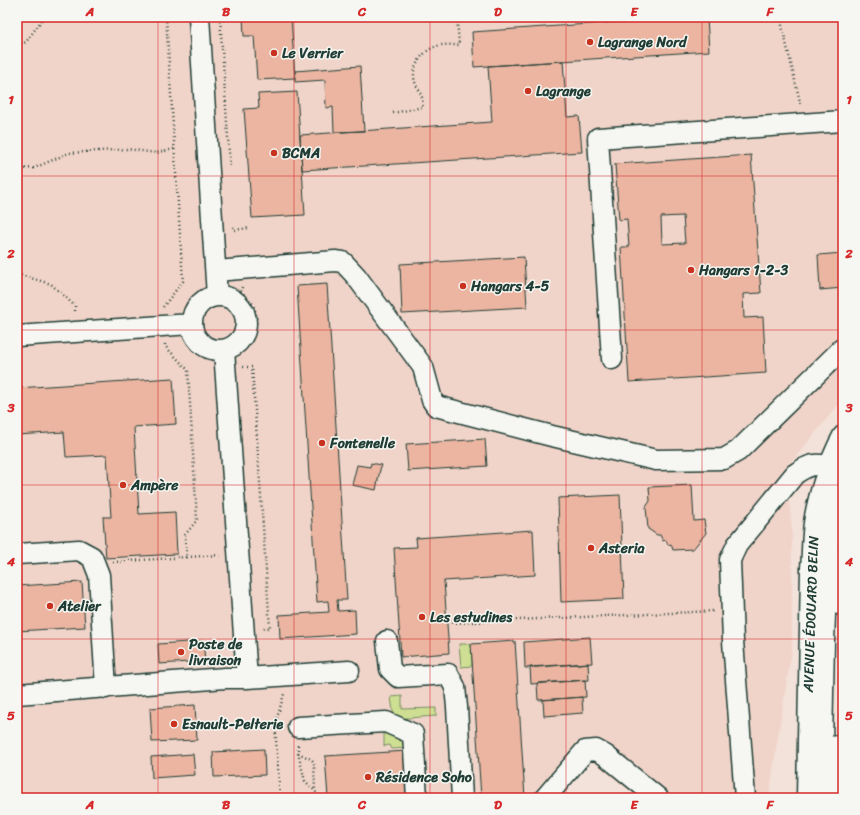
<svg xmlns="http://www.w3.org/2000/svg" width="860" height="815" font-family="Sriracha,sans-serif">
	<rect width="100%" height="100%" fill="#f3e2da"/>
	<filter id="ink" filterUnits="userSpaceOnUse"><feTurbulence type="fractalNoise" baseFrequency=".025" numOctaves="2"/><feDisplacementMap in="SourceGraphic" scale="8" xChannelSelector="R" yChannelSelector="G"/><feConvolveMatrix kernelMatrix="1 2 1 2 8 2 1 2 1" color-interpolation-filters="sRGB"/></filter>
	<g filter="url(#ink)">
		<path fill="#f1d4c9" d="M17 17H843V399L782 474 790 507 792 531V649L777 743 769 798H638L591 760 560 798H17Z"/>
		<path fill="#cede92" stroke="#768e63" d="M459 644H471L472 666 461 667Z
			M402 696V709L436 708V716L394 719 391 697Z
			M384 732 407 740 408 748 392 749 390 745 384 746Z"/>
		<path fill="#ecb5a1" stroke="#1f3d34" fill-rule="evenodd" d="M243 17H291L295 78 257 80 254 36H244Z
			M690 17H707L709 51 474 67 472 32Z
			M563 61 567 117 579 116 582 152 302 170 300 135 492 122 488 66Z
			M360 66 364 131 334 132 333 107 326 108 325 80 295 82V71Z
			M297 92 305 215 252 218 244 109 259 108 258 94Z
			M751 155 761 293 743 294 744 318 763 317 766 373 629 382 621 247H629L627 219 619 220 615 164ZM683 216 685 243 662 244 661 217Z
			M843 253V288L820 290 818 255Z
			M524 257 527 307 402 314 400 264Z
			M327 284 347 600H337L338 611 355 610 356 634 280 639 279 615 329 612 328 601 317 602 297 286Z
			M173 378 176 424 134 427 139 514 175 512 177 554 106 558 103 517H111L107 455 66 457 64 432 17 435V388Z
			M485 439 487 466 408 471 406 444Z
			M371 463 381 465 376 490 352 485 357 465 370 467Z
			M692 485 694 521 704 520 706 533 693 549 673 550 671 544 668 545 666 540 663 541 660 535H657L648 529 646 507 650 501 649 487Z
			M620 495 624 599 561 602 558 498Z
			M533 530 535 575 444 581 449 653 401 657 394 548 417 547 416 538Z
			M82 582 85 627 17 631V586Z
			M590 637 592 663 525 668 524 642Z
			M203 641 205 661 159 664 158 644Z
			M515 641 525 798H481L471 644Z
			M588 663 589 680 531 684 530 667Z
			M585 680 586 697 538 700 537 683Z
			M582 697 583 713 544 716 543 700Z
			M195 705 197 740 152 742 150 708Z
			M264 749 265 775 214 777 213 752Z
			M407 751 410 798H328L325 756Z
			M193 754 195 775 152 778 151 757Z"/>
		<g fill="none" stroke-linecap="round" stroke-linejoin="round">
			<defs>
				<path id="minor" d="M199 17 217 296
					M216 271 335 261 343 262 356 276 423 367 432 400 436 406 552 436 656 460 724 459 738 451 843 348
					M192 323a27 27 0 1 1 54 0a27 27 0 1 1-54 0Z
					M17 336 191 324
					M224 350 247 678
					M612 359 598 138 843 121
					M17 554 79 550 92 557 99 575 106 688
					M838 604 839 583 843 558
					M387 641 390 669 398 677 448 674 455 687 457 707 462 798
					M17 694 225 678H247L349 671
					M298 727 386 722 413 734 417 798
					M545 798 585 751 596 750 605 755 658 798
					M745 798 733 641 730 560 737 545 795 474C814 460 822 464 843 471
					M807 798 811 568C812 556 812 545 813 533 815 503 829 462 843 436
					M821 798 824 641 827 564 830 533 837 504 843 484
					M835 798 836 746"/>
			</defs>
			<use href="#minor" stroke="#1f3d34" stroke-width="23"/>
			<path stroke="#1f3d34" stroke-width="2.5" stroke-dasharray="1 3" stroke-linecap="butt" d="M220 17 230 168
				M780 17 801 106
				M17 46 26 42 44 17
				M393 113 423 107C422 104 423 98 421 95 419 88 415 86 414 77 413 64 424 50 437 46 443 44 452 45 459 45L457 17
				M17 169 34 168 69 153 128 149 156 153 174 149
				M233 227 234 230 249 228
				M17 274 51 284 75 306V314
				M242 287 241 291C244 295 249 299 252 303 262 322 253 336 243 351
				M163 307 183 281 166 17
				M243 367H252L270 628H261
				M187 557 220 555
				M113 562 187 557 185 535 197 520 188 370 165 346V344
				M452 623 714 611
				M298 745V753L305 781 315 791 320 798
				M298 753 311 759 314 762 315 790
				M280 798 275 725 284 694"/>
			<use href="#minor" stroke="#f6f6f2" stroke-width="20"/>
		</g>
	</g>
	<path fill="none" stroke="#d62828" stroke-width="1" stroke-opacity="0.55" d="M158 17V798M294 17V798M430 17V798M566 17V798M702 17V798M17 176H843M17 330H843M17 485H843M17 639H843"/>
	<g fill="#c8321e" stroke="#f6f6f2" stroke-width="1.5">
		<circle cx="590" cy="42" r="4"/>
		<circle cx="274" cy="53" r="4"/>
		<circle cx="528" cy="91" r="4"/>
		<circle cx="274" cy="153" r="4"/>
		<circle cx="691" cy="270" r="4"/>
		<circle cx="463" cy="286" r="4"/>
		<circle cx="322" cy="443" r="4"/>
		<circle cx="123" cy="485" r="4"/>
		<circle cx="591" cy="548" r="4"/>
		<circle cx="50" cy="606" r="4"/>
		<circle cx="422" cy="617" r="4"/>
		<circle cx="181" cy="652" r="4"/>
		<circle cx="174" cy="724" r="4"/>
		<circle cx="368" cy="777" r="4"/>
	</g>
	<g text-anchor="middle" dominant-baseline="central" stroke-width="3" stroke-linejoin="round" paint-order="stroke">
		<g font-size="14" font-weight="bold" fill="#1f3d34" stroke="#f6f6f2" text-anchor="start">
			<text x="598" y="42">Lagrange Nord</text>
			<text x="282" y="53">Le Verrier</text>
			<text x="536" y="91">Lagrange</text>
			<text x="282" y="153">BCMA</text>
			<text x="699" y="270">Hangars 1-2-3</text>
			<text x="471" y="286">Hangars 4-5</text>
			<text x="330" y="443">Fontenelle</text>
			<text x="131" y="485">Ampère</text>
			<text x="599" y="548">Asteria</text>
			<text x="58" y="606">Atelier</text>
			<text x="430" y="617">Les estudines</text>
			<text x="189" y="644">Poste de<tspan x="189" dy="16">livraison</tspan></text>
			<text x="182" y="724">Esnault-Pelterie</text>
			<text x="376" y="777">Résidence Soho</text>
		</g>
		<g font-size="14" fill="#1f3d34" stroke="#f6f6f2">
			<text transform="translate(811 614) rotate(-88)">AVENUE ÉDOUARD BELIN</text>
		</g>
	</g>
	<rect width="860" height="815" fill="none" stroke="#f6f6f2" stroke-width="44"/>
	<rect x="22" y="22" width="816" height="771" fill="none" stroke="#d62828" stroke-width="1.5"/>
	<g font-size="13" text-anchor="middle" font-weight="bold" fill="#d62828">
		<text x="90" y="16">A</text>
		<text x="226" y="16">B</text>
		<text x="362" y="16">C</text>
		<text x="498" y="16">D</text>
		<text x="634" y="16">E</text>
		<text x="770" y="16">F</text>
		<text x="11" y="104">1</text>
		<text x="849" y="104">1</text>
		<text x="11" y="258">2</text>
		<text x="849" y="258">2</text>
		<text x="11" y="412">3</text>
		<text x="849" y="412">3</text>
		<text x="11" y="566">4</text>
		<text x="849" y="566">4</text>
		<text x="11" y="720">5</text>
		<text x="849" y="720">5</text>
		<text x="90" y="809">A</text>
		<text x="226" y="809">B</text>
		<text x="362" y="809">C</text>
		<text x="498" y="809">D</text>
		<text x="634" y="809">E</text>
		<text x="770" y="809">F</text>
	</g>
</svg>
